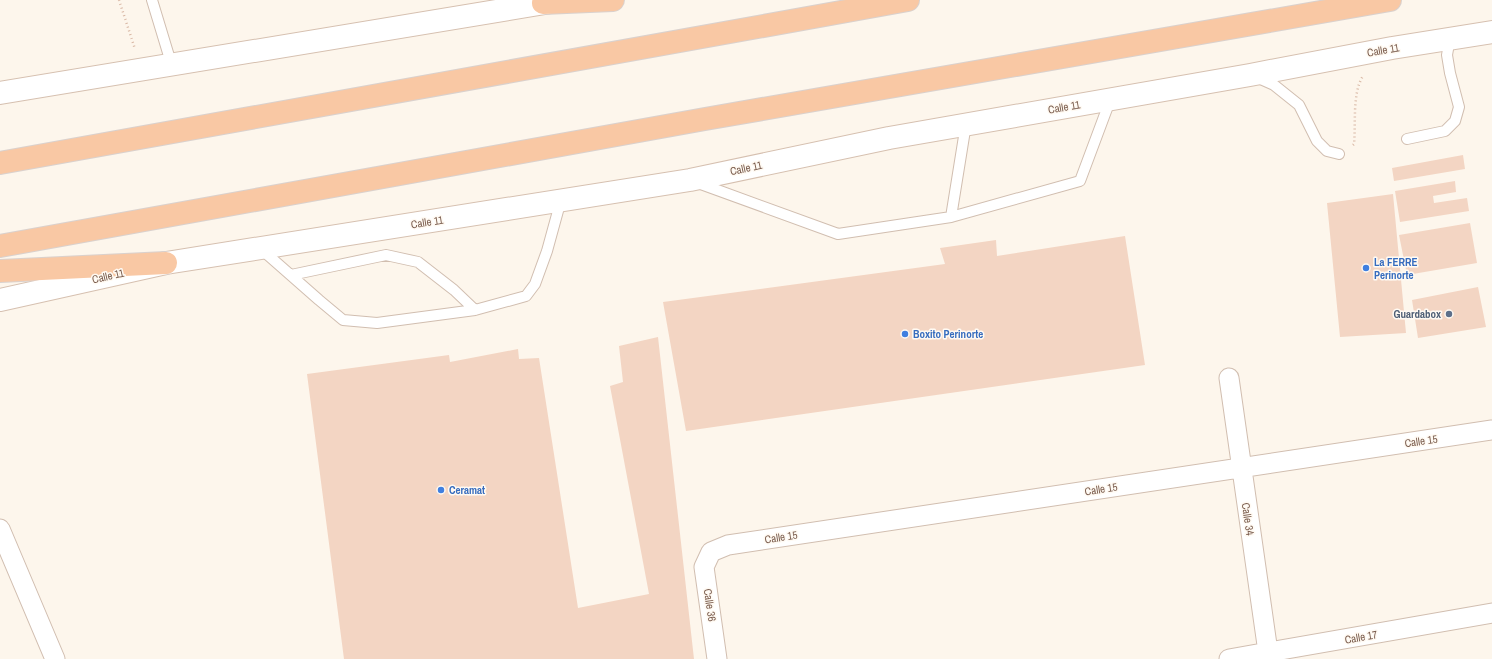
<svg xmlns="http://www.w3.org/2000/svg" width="1492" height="659" font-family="'Archivo Narrow',sans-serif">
	<rect width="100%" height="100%" fill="#fdf6ec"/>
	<path fill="#f3d5c3" d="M1463 155 1465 169 1394 181 1392 168Z
		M1455 181 1456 192 1433 196 1434 203 1467 198 1469 211 1400 222 1395 191Z
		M1393 194 1406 333 1340 337 1327 203Z
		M1470 223 1477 263 1407 275 1399 235Z
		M1125 236 1145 365 686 431 663 302 945 264 940 248 996 240 997 256Z
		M1478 287 1486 327 1418 338 1412 300Z
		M658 337 694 659H344L307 374 449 355 450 362 518 349 519 359 539 358 578 608 649 594 610 386 623 382 619 346Z"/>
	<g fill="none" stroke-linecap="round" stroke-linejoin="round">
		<defs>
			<path id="service" d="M152 0 172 66
				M1256 77 1274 85 1299 105 1317 141 1327 151 1339 154
				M1407 139 1445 131 1455 121 1459 107 1450 73 1447 55 1450 38
				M698 183 838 234 951 217 966 124
				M951 217 1080 181 1111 98
				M261 249 319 300 343 320 377 323 475 310 526 296 535 284 547 251 561 200
				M291 275 386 255 418 262 454 290 475 310"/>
			<path id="minor" d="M1229 378 1269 659
				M0 529 55 659
				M717 659 704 567 711 552 728 545 1492 430
				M1229 659 1492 613"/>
			<path id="secondary" d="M0 93 563 0
				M0 300 166 263 690 180 889 138 1250 75 1392 48 1492 32"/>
			<path id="trunk" d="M543 3 613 0
				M0 163 908 0
				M0 246 705 119 1390 0
				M0 271 166 263"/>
		</defs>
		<use href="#service" stroke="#d1beb0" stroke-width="12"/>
		<use href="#minor" stroke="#d1beb0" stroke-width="21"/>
		<use href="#secondary" stroke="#d6c0b0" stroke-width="24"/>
		<use href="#trunk" stroke="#dad1cd" stroke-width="24"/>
		<path stroke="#d9b8a5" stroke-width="2.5" stroke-dasharray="1 3" stroke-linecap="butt" d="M119 0 135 49
			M1353 145 1354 144C1356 124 1352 93 1363 76"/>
		<use href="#service" stroke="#fff" stroke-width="10"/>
		<use href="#minor" stroke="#fff" stroke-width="19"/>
		<use href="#secondary" stroke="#fff" stroke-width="22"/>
		<use href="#trunk" stroke="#f9c8a4" stroke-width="22"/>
	</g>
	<g fill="#3f7fe0" stroke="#fffaf3" stroke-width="1.5">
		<circle cx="1366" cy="268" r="4"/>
		<circle cx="905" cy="334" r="4"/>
		<circle cx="441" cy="490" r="4"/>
	</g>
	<circle fill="#5c6f8a" stroke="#fffaf3" stroke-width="1.5" cx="1449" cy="314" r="4"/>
	<g text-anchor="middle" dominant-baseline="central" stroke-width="3" stroke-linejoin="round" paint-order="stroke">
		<g font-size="11" fill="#7a5c4d" stroke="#fffaf3">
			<text transform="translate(1383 50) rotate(-10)">Calle 11</text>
			<text transform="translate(1064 107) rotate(-10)">Calle 11</text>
			<text transform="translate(746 168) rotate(-12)">Calle 11</text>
			<text transform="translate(427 222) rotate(-9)">Calle 11</text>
			<text transform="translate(108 276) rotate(-13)">Calle 11</text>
			<text transform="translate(1421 441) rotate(-8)">Calle 15</text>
			<text transform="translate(1101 489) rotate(-9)">Calle 15</text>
			<text transform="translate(1248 519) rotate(82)">Calle 34</text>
			<text transform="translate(781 537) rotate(-9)">Calle 15</text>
			<text transform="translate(710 605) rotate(82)">Calle 36</text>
			<text transform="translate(1361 637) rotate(-10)">Calle 17</text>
		</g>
		<g font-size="11" font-weight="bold" fill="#366cbe" stroke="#fffaf3" text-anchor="start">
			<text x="1374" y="262">La FERRE<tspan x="1374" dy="13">Perinorte</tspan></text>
			<text x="913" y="334">Boxito Perinorte</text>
			<text x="449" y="490">Ceramat</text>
		</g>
		<g font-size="11" font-weight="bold" fill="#4e5e75" stroke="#fffaf3" text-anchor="end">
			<text x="1441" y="314">Guardabox</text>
		</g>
	</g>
</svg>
